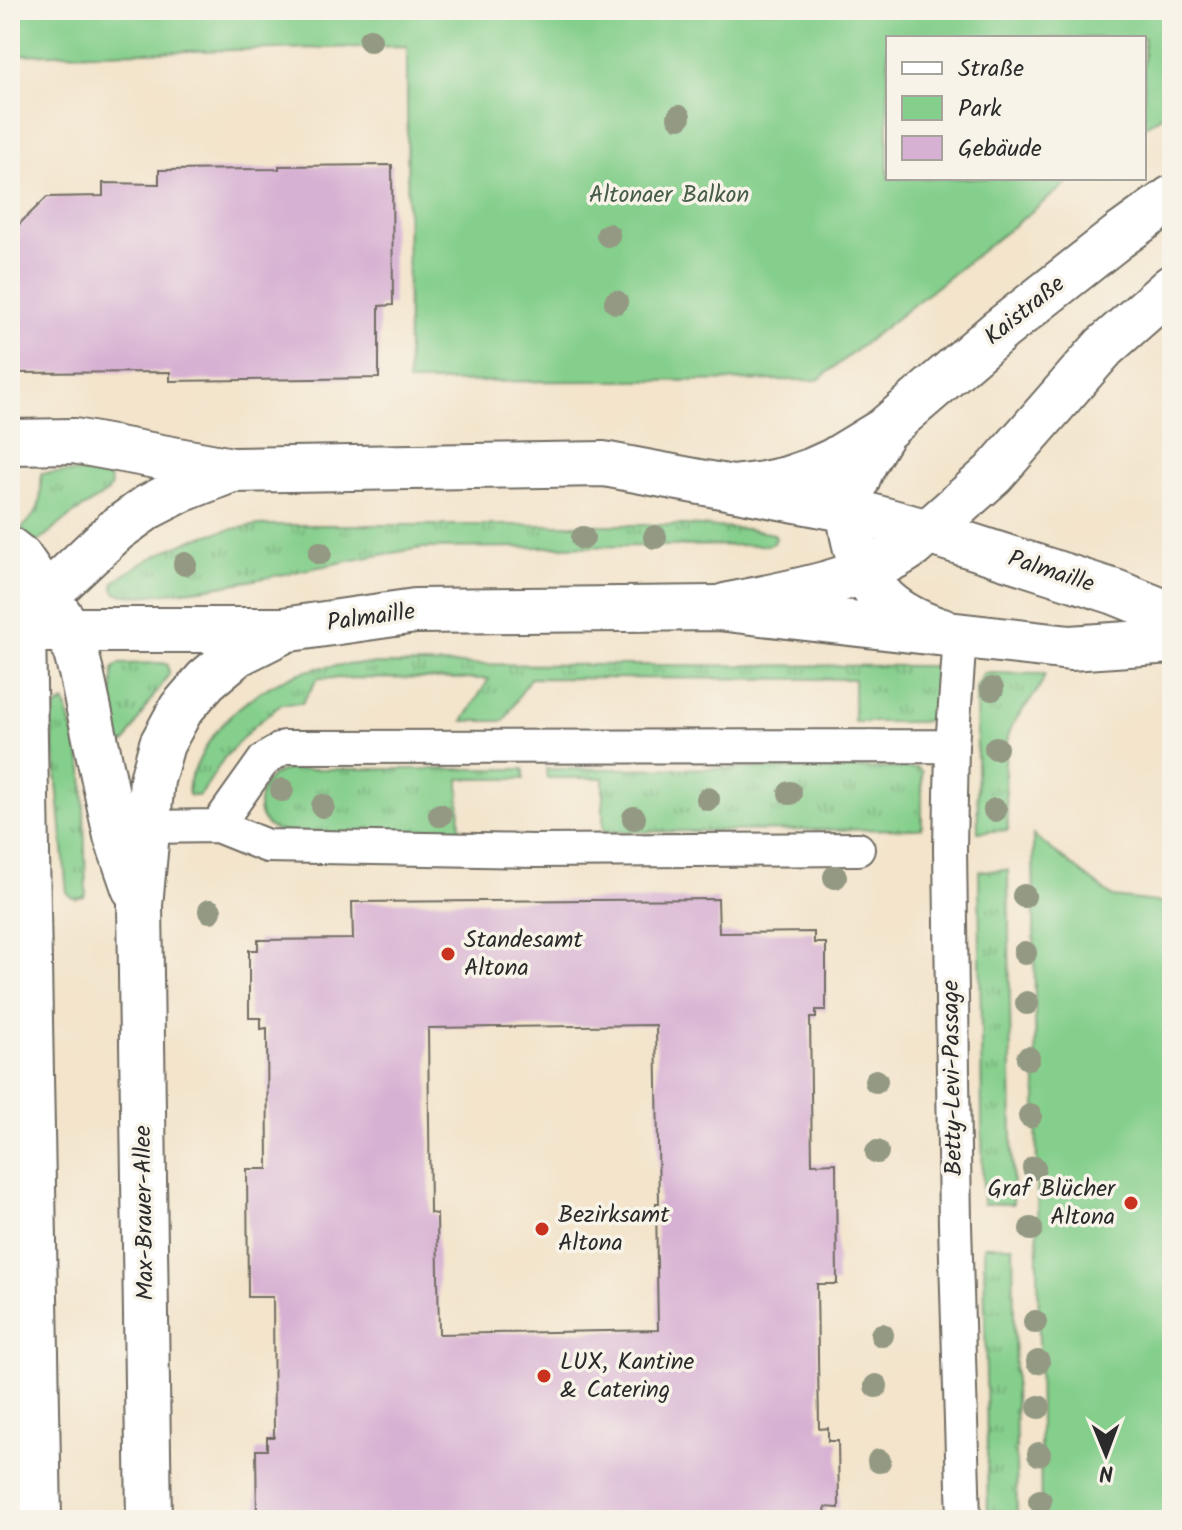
<svg xmlns="http://www.w3.org/2000/svg" width="1182" height="1530" font-family="Kalam,sans-serif">
	<defs>
		<pattern id="grass-tufts" width="24" height="20" patternUnits="userSpaceOnUse" patternTransform="scale(2)"><rect width="24" height="20" fill="#85cf8c"/><path d="M3 7l-1-3M5 7V3M7 7l1-3M15 17l-1-3M17 17v-4M19 17l1-3" fill="none" stroke="#6da873"/></pattern>
	</defs>
	<rect width="100%" height="100%" fill="#f7f3e8"/>
	<filter id="ink" filterUnits="userSpaceOnUse"><feTurbulence type="fractalNoise" baseFrequency=".0125" numOctaves="2"/><feDisplacementMap in="SourceGraphic" scale="16" xChannelSelector="R" yChannelSelector="G"/><feConvolveMatrix kernelMatrix="1 2 1 2 8 2 1 2 1" color-interpolation-filters="sRGB"/></filter>
	<filter id="wash" filterUnits="userSpaceOnUse"><feTurbulence type="fractalNoise" baseFrequency=".006" numOctaves="4" result="noise"/><feDisplacementMap in="SourceGraphic" scale="32" xChannelSelector="R" yChannelSelector="G"/><feGaussianBlur stdDeviation="1.8" result="paint"/><feColorMatrix in="noise" values="0 0 0 0 0 0 0 0 0 0 0 0 0 0 0 0 0 1.4 0 .05"/><feComposite in="paint" operator="in"/></filter>
	<g filter="url(#wash)">
		<rect width="100%" height="100%" fill="#f3e4cb"/>
		<path fill="url(#grass-tufts)" stroke="#587d5c" stroke-width="2" d="M98 472 105 474 110 479 111 486 108 492 69 517 38 542 28 539 21 529C43 508 41 503 41 473Z
			M258 525H685L746 529 774 534 776 538 774 543 769 545 423 548C343 559 264 582 184 591 163 593 137 599 116 593L113 589 114 582C161 548 202 532 258 525Z
			M163 663 168 665 169 674 146 707 127 740 124 743H116L112 739 113 668 119 664Z
			M355 664 938 666 943 676 939 713 932 719 921 722H854V679L530 678 504 721H463L489 679 318 678 302 703 282 704 254 726 224 758 202 793 198 796 189 795C186 783 194 771 199 760 221 713 267 680 318 668 329 666 342 665 355 664Z
			M984 673 1045 674C1039 696 1020 708 1011 728 1000 752 1007 802 1008 830L978 832 976 688Z
			M65 702 83 769 86 893 84 897C77 899 72 900 67 893L51 716C54 708 57 705 65 702Z
			M917 768 922 772V825L921 828 917 829 603 832V778H547L546 769Z
			M294 769H524V779H459L460 835 279 832C275 830 271 828 267 825 254 813 258 790 270 778 277 771 285 770 294 769Z
			M1008 870 1013 1204H983L979 871Z
			M984 1246H1013L1017 1520H988Z"/>
		<path fill="#85cf8c" stroke="#587d5c" stroke-width="2" d="M10 10H1172V109L1144 127V38H888V178H1074L818 380 408 382 407 46 10 55Z
			M1033 835 1113 897 1172 904V1520H1041Z"/>
		<g id="blocks">
			<path fill="#d7b1d3" fill-rule="evenodd" d="M392 165 393 305 379 306V378L170 381V372L10 373V233L47 197 103 196V183L159 184V170L279 169V166Z
				M718 899 719 933 814 932V943H826V1010H816V1018H810L812 1164 836 1163 837 1284H817L819 1429 828 1428V1441H838L839 1508 825 1507 826 1516 808 1517V1520H257L256 1450H267V1437H274L273 1297H248L247 1169H268L267 1028 261 1029V1018H249V950H258V940L353 939 352 902ZM656 1025 659 1203H656L658 1330 439 1334 437 1214 430 1213 428 1028Z"/>
		</g>
	</g>
	<g filter="url(#ink)">
		<use href="#blocks" fill-opacity="0" stroke="#716c63" stroke-width="2"/>
		<g fill="none" stroke-linecap="round" stroke-linejoin="round">
			<defs>
				<path id="service" d="M960 637 952 746 950 848 955 1225 964 1520
					M217 826 267 846 534 851 858 849
					M147 827 217 826 264 760 284 747 952 746"/>
				<path id="tertiary" d="M884 430C871 451 857 473 852 497 848 513 851 530 855 545 867 594 896 616 942 631
					M733 488 764 484 787 479 813 470 833 461 884 430 1000 330 1118 237 1172 198
					M725 606C787 593 860 582 912 546L993 474 1104 347 1172 287"/>
				<path id="secondary" d="M10 442 74 441 232 470 604 464 849 510 928 532 1115 592 1172 615
					M10 550 20 558 70 630 81 672 116 836 134 888
					M31 618 46 596 116 530 148 507 181 490 232 470
					M10 630H283L415 611 718 608 1070 648 1172 641
					M23 630 39 1520
					M149 1520 140 905 152 780 162 744 181 709 206 680 237 654 281 632"/>
			</defs>
			<use href="#service" stroke="#716c63" stroke-width="36"/>
			<use href="#tertiary" stroke="#716c63" stroke-width="48"/>
			<use href="#secondary" stroke="#716c63" stroke-width="48"/>
			<use href="#service" stroke="#fff" stroke-width="32"/>
			<use href="#tertiary" stroke="#fff" stroke-width="44"/>
			<use href="#secondary" stroke="#fff" stroke-width="44"/>
		</g>
		<g fill="#949983">
			<circle cx="370" cy="40" r="12"/>
			<circle cx="679" cy="117" r="12"/>
			<circle cx="608" cy="235" r="12"/>
			<circle cx="616" cy="302" r="12"/>
			<circle cx="655" cy="537" r="12"/>
			<circle cx="583" cy="538" r="12"/>
			<circle cx="320" cy="553" r="12"/>
			<circle cx="185" cy="564" r="12"/>
			<circle cx="992" cy="689" r="12"/>
			<circle cx="996" cy="748" r="12"/>
			<circle cx="282" cy="790" r="12"/>
			<circle cx="790" cy="793" r="12"/>
			<circle cx="708" cy="799" r="12"/>
			<circle cx="323" cy="806" r="12"/>
			<circle cx="995" cy="810" r="12"/>
			<circle cx="440" cy="815" r="12"/>
			<circle cx="634" cy="818" r="12"/>
			<circle cx="835" cy="877" r="12"/>
			<circle cx="1024" cy="896" r="12"/>
			<circle cx="210" cy="911" r="12"/>
			<circle cx="1025" cy="953" r="12"/>
			<circle cx="1027" cy="1003" r="12"/>
			<circle cx="1028" cy="1058" r="12"/>
			<circle cx="876" cy="1081" r="12"/>
			<circle cx="1030" cy="1116" r="12"/>
			<circle cx="877" cy="1152" r="12"/>
			<circle cx="1034" cy="1168" r="12"/>
			<circle cx="1031" cy="1229" r="12"/>
			<circle cx="1035" cy="1322" r="12"/>
			<circle cx="882" cy="1335" r="12"/>
			<circle cx="1038" cy="1362" r="12"/>
			<circle cx="876" cy="1386" r="12"/>
			<circle cx="1039" cy="1407" r="12"/>
			<circle cx="1039" cy="1454" r="12"/>
			<circle cx="879" cy="1461" r="12"/>
			<circle cx="1040" cy="1501" r="12"/>
		</g>
	</g>
	<g fill="#c8321e" stroke="#f7f3e8" stroke-width="3">
		<circle cx="448" cy="954" r="8"/>
		<circle cx="1131" cy="1203" r="8"/>
		<circle cx="542" cy="1229" r="8"/>
		<circle cx="544" cy="1376" r="8"/>
	</g>
	<g text-anchor="middle" dominant-baseline="central" stroke-width="7" stroke-linejoin="round" paint-order="stroke">
		<g font-size="24" fill="#465c48" stroke="#f7f3e8">
			<text x="669" y="195">Altonaer Balkon</text>
		</g>
		<g font-size="24" fill="#2b2b2b" stroke="#f7f3e8">
			<text transform="translate(1025 311) rotate(-39)">Kaistraße</text>
			<text transform="translate(1051 572) rotate(18)">Palmaille</text>
			<text transform="translate(371 618) rotate(-8)">Palmaille</text>
			<text transform="translate(953 1078) rotate(-91)">Betty-Levi-Passage</text>
			<text transform="translate(145 1213) rotate(-91)">Max-Brauer-Allee</text>
		</g>
		<g font-size="24" fill="#2b2b2b" stroke="#f7f3e8" text-anchor="start">
			<text x="464" y="940">Standesamt<tspan x="464" dy="28">Altona</tspan></text>
			<text x="1115" y="1189" text-anchor="end">Graf Blücher<tspan x="1115" dy="28">Altona</tspan></text>
			<text x="558" y="1215">Bezirksamt<tspan x="558" dy="28">Altona</tspan></text>
			<text x="560" y="1362">LUX, Kantine<tspan x="560" dy="28">&amp; Catering</tspan></text>
		</g>
	</g>
	<rect width="1182" height="1530" fill="none" stroke="#f7f3e8" stroke-width="40"/>
	<rect x="886" y="36" width="260" height="144" fill="#f7f3e8" stroke="#a5a39c" stroke-width="2"/>
	<rect x="902" y="62" width="40" height="12" fill="#ffffff" stroke="#a5a39c" stroke-width="2"/>
	<text x="958" y="76" font-size="24" fill="#2b2b2b">Straße</text>
	<rect x="902" y="96" width="40" height="24" fill="#85cf8c" stroke="#a5a39c" stroke-width="2"/>
	<text x="958" y="116" font-size="24" fill="#2b2b2b">Park</text>
	<rect x="902" y="136" width="40" height="24" fill="#d7b1d3" stroke="#a5a39c" stroke-width="2"/>
	<text x="958" y="156" font-size="24" fill="#2b2b2b">Gebäude</text>
	<g transform="translate(1106 1454) rotate(179)" stroke="#f7f3e8" stroke-width="6" paint-order="stroke">
	<path d="M0-6L14 30L0 20L-14 30Z" fill="#2b2b2b"/>
	<text y="-12" font-size="22" font-weight="bold" text-anchor="middle" fill="#2b2b2b">N</text>
	</g>
</svg>
